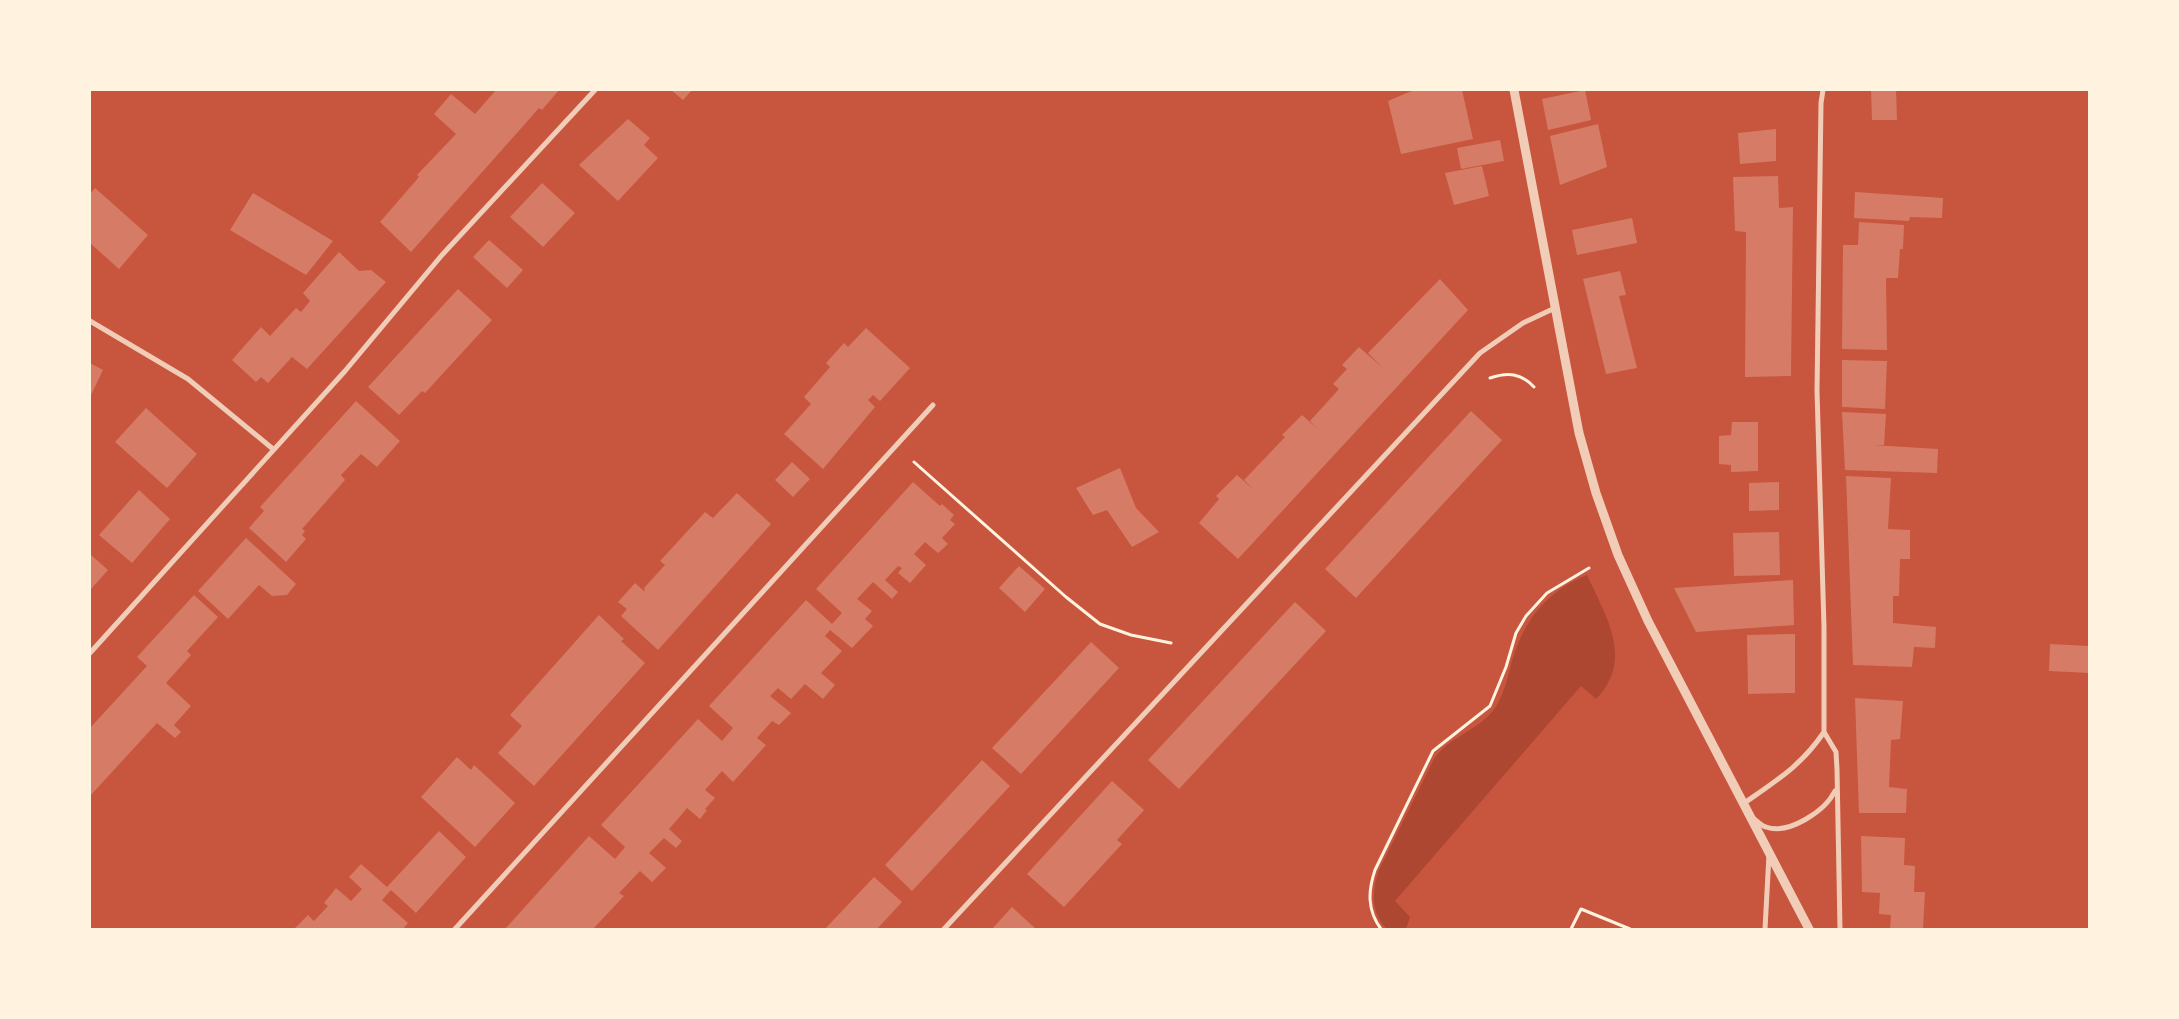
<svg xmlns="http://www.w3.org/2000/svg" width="2179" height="1019" font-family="Roboto,sans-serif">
	<rect width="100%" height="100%" fill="#c8553d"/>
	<path fill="#ae4732" d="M1587 575C1605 615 1635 659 1596 699L1581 686 1395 901 1410 917 1406 929H1387C1370 913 1372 890 1379 870L1434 759C1448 737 1480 730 1495 708 1504 695 1508 676 1512 661 1524 620 1547 591 1587 575Z"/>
	<path fill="#d67c66" d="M496 90H559L542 110 539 108 411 252 380 222 419 177 417 175 456 134 434 114 451 94 475 114Z
		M671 90H692L683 100Z
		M1414 90H1462L1473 139 1401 154 1388 101Z
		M1585 90 1591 120 1548 130 1542 99Z
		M1871 90H1896L1897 120H1872Z
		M628 119 650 138 644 145 658 158 618 201 579 165Z
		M1598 124 1607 167 1560 185 1550 136Z
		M1776 129V161L1740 164 1738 133Z
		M1500 140 1504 161 1461 169 1457 148Z
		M1482 166 1489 196 1454 205 1445 173Z
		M1778 176 1779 208 1793 207 1791 376 1745 377 1746 232 1735 231 1733 177Z
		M542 183 575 213 543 247 510 217Z
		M95 188 148 235 119 269 90 243V194Z
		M1855 192 1943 198 1942 218 1910 217 1909 221 1854 218Z
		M253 193 333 241 306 275 230 230Z
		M1632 218 1637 243 1577 255 1572 230Z
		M1859 222 1904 225 1903 249H1900L1898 278H1886L1887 350 1842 349 1843 245H1858Z
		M489 240 523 270 507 288 473 257Z
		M339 252 359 271 371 270 386 282 307 369 292 357 268 383 261 377 256 382 232 360 261 327 270 336 296 308 301 312 310 301 303 293Z
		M1620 271 1626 295 1619 296 1637 368 1606 374 1583 279Z
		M1440 279 1468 310 1238 559 1199 523 1219 499 1216 496 1237 475 1255 491 1244 480 1285 437 1282 435 1302 415 1318 429 1310 421 1339 389 1333 384 1347 369 1342 365 1359 347 1383 368 1368 353Z
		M458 289 492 320 425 393 422 391 399 415 368 387Z
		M866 328 910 368 880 401 873 395 868 400 875 407 823 469 784 434 811 404 804 397 830 367 826 363 844 343 848 347Z
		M1842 360 1887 361 1885 409 1842 407Z
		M90 363 103 370 90 397Z
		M356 401 400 441 377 467 361 454 341 475 345 480 302 529 305 531 302 535 306 539 286 562 249 528 264 511 260 507Z
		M146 408 197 454 167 488 115 442Z
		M1471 411 1502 440 1356 598 1325 569Z
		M1842 412 1886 414 1884 445H1873L1938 449 1937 473 1845 470Z
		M1732 422H1758V471L1731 472V465L1719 464V436L1731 435Z
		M792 462 810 479 793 497 775 480Z
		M1120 468 1136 508 1159 532 1132 547 1107 510 1093 515 1076 488Z
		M1846 476 1891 478 1888 529 1910 530V559H1900L1899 596H1893V623L1936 627 1935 648 1914 647 1912 667 1853 665Z
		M913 482 940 506 942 504 954 515 950 520 955 524 942 538 948 544 938 553 925 542 914 554 926 565 910 583 898 573 902 568 898 566 885 580 898 592 892 599 873 582 857 599 872 611 865 619 873 626 852 648 830 630 825 636 842 651 821 673 835 685 823 699 805 684 791 699 778 688 770 696 791 713 779 725 772 721 757 738 766 745 733 782 722 771 705 790 715 798 705 809 707 810 700 819 687 808 682 814 669 829 682 841 676 848 664 838 649 853 666 868 652 882 640 871 619 893 624 896 593 929H505L589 836 615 859 625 847 601 825 698 719 722 741 733 728 709 706 806 600 832 624 842 613 816 589Z
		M1779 482V510L1749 511V483Z
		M139 490 170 519 132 563 99 535Z
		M737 493 771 524 658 650 621 616 627 609 618 602 635 583 644 591 645 590 644 588 665 565 660 561 705 512 713 518Z
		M1779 532 1780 575 1734 576 1733 533Z
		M246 538 296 584 287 595 272 596 259 585 228 619 198 591Z
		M90 554 108 570 91 589H90Z
		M1019 566 1045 589 1025 612 999 588Z
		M1793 580 1794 625 1696 632 1674 588Z
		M194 595 218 617 187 651 191 655 166 683 191 706 174 725 181 732 175 738 157 723 90 796V728L147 666 137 657Z
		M1295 602 1326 631 1179 789 1148 760Z
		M599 615 624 639 621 641 645 663 534 786 498 753 522 726 510 715Z
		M1795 634V693L1748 694 1747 635Z
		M1091 642 1119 668 1021 774 992 748Z
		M2050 644 2089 646V673L2049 671Z
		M1855 698 1903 701 1900 739 1891 740 1889 787 1907 789 1906 813H1859Z
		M457 757 471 770 474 765 515 803 475 847 421 797Z
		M982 760 1010 786 912 891 885 865Z
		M1112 781 1144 810 1117 840 1122 844 1064 907 1027 874Z
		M439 831 466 857 416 913 391 890 382 900 408 923 403 929H294L308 915 314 921 328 906 324 903 336 888 351 901 362 889 349 877 361 864 387 887Z
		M1861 836 1905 838 1904 865 1915 866 1914 892H1925L1923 929H1890L1891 915 1879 914 1880 893 1862 892Z
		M874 877 902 902 877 929H825Z
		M1012 907 1036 929H992Z"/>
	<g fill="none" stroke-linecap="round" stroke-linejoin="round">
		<path stroke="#fff3e0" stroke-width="3" d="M1490 378C1508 372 1521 373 1534 387
			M914 462 1066 597 1100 624 1131 635 1171 643
			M1381 929C1367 910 1368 891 1375 870L1433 751 1490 706 1506 667 1516 633 1526 616 1547 593 1589 568
			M1571 929 1581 909 1630 929"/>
		<path stroke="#f1ccb7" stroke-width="5" d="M1823 90 1821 103 1817 391 1824 627V732L1836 752 1837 769 1840 929
			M90 321 188 379 273 449
			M90 653 345 371 442 255 595 90
			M1743 804C1777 780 1801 766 1824 732
			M1753 818C1757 821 1761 826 1766 827 1789 835 1825 811 1835 791
			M455 929 933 405
			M944 929 1480 353 1523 323 1555 308
			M1765 929 1769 855"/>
		<path stroke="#f1ccb7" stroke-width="9" d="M1514 90 1579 433 1596 493 1618 555 1648 621 1809 929"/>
	</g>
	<rect width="2179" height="1019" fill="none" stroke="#fff3e0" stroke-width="182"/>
</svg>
